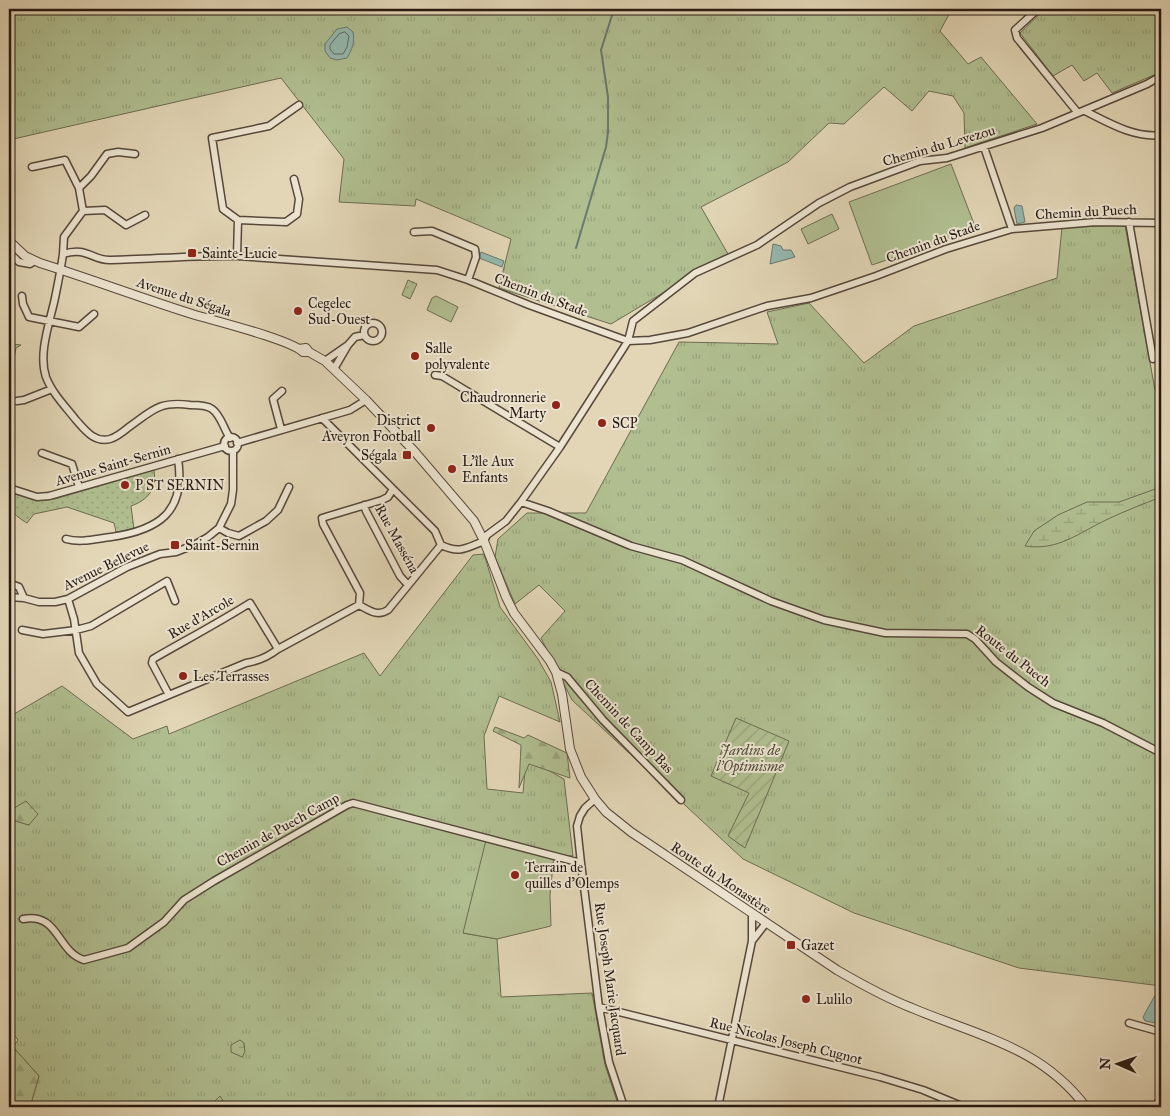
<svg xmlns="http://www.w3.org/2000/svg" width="1170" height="1116" font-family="'IM FELL Great Primer',serif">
	<defs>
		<pattern id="grass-tufts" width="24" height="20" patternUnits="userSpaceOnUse" patternTransform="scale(1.25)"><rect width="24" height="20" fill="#b0be90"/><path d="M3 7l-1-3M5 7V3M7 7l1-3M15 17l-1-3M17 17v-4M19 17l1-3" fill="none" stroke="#97a37b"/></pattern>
		<pattern id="forest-firs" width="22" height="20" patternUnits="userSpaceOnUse" patternTransform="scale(1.25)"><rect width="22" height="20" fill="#b0be90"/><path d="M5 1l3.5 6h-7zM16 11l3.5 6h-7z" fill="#97a37b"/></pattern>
		<pattern id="wetland-marsh" width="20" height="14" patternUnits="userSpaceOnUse" patternTransform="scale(1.25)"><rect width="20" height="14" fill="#b0be90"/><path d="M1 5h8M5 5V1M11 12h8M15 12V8" fill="none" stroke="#97a37b"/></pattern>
		<pattern id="park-dots" width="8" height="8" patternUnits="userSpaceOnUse" patternTransform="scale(1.25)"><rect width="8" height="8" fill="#b0be90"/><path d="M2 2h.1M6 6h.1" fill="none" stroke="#97a37b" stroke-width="1.8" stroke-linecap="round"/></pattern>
		<pattern id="garden-furrows" width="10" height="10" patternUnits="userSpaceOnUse" patternTransform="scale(1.25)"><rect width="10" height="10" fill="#b0be90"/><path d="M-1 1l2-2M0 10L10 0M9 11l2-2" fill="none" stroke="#97a37b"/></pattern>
	</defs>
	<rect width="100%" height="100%" fill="#e2d6b6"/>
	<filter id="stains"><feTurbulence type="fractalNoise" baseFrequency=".004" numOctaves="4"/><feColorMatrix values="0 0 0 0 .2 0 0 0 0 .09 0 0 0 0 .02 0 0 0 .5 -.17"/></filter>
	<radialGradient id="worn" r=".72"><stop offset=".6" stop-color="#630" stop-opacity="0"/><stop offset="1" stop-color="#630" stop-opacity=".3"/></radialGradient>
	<path fill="url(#grass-tufts)" stroke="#6c6c51" d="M9 9H952L940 31 968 64 981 57 1037 124 965 148 964 113 953 96 929 91 912 111 884 87 844 124 829 123 788 162 701 207 728 254 611 324 499 288 511 239 416 199 415 206 339 202 344 159 281 78 9 140Z
		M1045 9H1161V72L1112 93 1097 73 1084 81 1072 65 1053 76 1020 33Z
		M1125 225 1155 390 1161 393V986L1019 968 854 913 743 859 572 700 541 638 565 611 539 585 515 604 495 557 498 539 527 513H586L679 342 778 344 767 312 809 303 864 363 914 326 1057 278 1062 227Z
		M484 554 500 607 538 659 551 682 560 722 499 696 484 736 487 789 523 793 526 758 564 779 573 856 554 855 463 933 497 939 501 997 592 993 605 1065 619 1107H227V1106L212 1104V1107H30L39 1076 13 1047 18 1040 9 1028V819L29 825 9 809V717L62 686 133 739 167 726 169 734 364 653 380 676 473 555Z"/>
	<path fill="url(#forest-firs)" stroke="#6c6c51" d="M495 727 524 738 528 735 567 753 570 778 529 764 519 788 521 745 493 731Z
		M26 801 38 814 29 825 9 819V809L11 810Z
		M13 1047 39 1076 30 1107H9V1056Z
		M220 1096 227 1107H212V1104Z"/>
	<path fill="url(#wetland-marsh)" stroke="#6c6c51" d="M1161 487V497C1143 504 1125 511 1108 519 1078 533 1059 551 1025 546L1034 531 1058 515 1087 502H1119Z
		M240 1040 244 1043 245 1052 242 1057 231 1052V1045Z"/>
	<path fill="url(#park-dots)" stroke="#6c6c51" d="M408 280 417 284 410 299 402 295Z
		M13 344 21 345 16 348 9 382V346Z
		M154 470C157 489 148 500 131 506L134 529 116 532 114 523 67 507 34 514 27 523C12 514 9 510 9 492L36 500 55 499Z"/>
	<path fill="url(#garden-furrows)" stroke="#6c6c51" d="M736 718 789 741 745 848 728 836 749 793 711 776Z"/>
	<path fill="#b0be90" stroke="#6c6c51" d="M951 164 976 229 872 265 849 202Z
		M832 214 839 229 808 244 801 229Z
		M436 296 458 307 451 322 427 310 432 298Z
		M487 836 554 855 550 895 551 926 497 939 463 933Z"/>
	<path fill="#95b9af" stroke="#697970" d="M347 27 353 32C355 43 352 49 347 58L337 60 330 58 325 51V44L337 29Z
		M1016 205 1022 206 1025 222 1017 224 1014 208Z
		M773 244 781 246 783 250H791L795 257 770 264Z
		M481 252 504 261 502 267 479 258Z
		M1159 988H1161V1024L1145 1021 1143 1017Z"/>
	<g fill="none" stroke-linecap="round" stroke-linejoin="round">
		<path stroke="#5e6960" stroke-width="1" d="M345 32 349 36 347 47 343 54H334L330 49V45L339 34Z"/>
		<path stroke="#697970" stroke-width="2" d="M576 248 606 147 608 132V97L601 50 614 9"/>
		<defs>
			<path id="minor" d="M1038 9 1015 30 1017 38 1078 113
				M1085 111C1109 123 1134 138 1161 135
				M984 147 1012 229
				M32 167 65 160 79 188
				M83 211 79 188 91 176 107 154 118 152 135 154
				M238 220 286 222 297 214 299 199 294 179
				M1129 222 1153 359
				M414 232 432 231 475 249 476 257 468 280
				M9 252 19 262 30 264 35 261
				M63 254 64 237 83 211 105 210 126 225 145 215
				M237 256 238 220 223 209 212 138 269 126 299 105
				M22 296 23 304 29 317 79 327 94 314
				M364 332a9 9 0 1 1 18 0a9 9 0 1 1-18 0Z
				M348 345 355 337 364 335
				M325 361 348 345 334 369
				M435 375 442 376 560 447
				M17 401 24 400 52 389
				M322 418 435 531 441 545
				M281 429 273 399 282 391
				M224 444a7 7 0 1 1 14 0a7 7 0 1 1-14 0Z
				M230 438C224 430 221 415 212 409 207 405 197 405 190 405 159 401 153 410 129 427 123 432 117 437 110 439 94 443 85 430 76 420 65 406 52 393 46 377 38 353 50 322 55 298 58 283 61 269 63 254 88 246 92 261 111 260 153 259 195 255 237 256L437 270 468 280 529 305 628 341 650 340 688 333 767 306 811 298 876 276 946 249 1012 229 1096 222 1161 223
				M237 443 350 410 366 400
				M42 453 72 464 79 487
				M9 488 37 497 49 496 225 446
				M521 502 548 511 631 546 682 560 771 601 824 620 885 633 967 634 975 639 996 662 1028 687 1053 703 1103 723 1161 753
				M364 505 366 511 400 576 408 585
				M219 528 228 533 239 536 266 521 278 510 289 487
				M66 539C81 543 95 539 111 537 159 530 186 512 178 459
				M9 583 19 587 24 598
				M9 597 24 598 39 602H55L68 599 127 567 160 554 176 552 194 545 208 537 219 528 231 504 233 490V451
				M68 599 74 619 79 653 97 684 128 712 246 663C258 661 268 657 278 649L359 605C369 610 377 617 388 610L441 545C460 554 466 548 484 541L487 535 506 521 521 502 560 447 628 341 633 321 695 273 757 245 819 203 850 187 920 161 947 158 1042 128 1147 84 1161 76
				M359 605 360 593 323 524 322 518 382 500 388 497 393 489
				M22 630 43 634 76 630 91 626 167 581 175 601
				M556 672 567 677 603 720 681 800
				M169 695 152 663 153 659C186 640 218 623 250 603L278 649
				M595 799 585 808 580 816 577 826 581 863 599 1007 609 1062 624 1107
				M23 919C59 912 57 952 84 960L128 948 164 922 184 900 214 881 347 805 353 803 581 863
				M752 941 766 923
				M599 1007 880 1077 923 1090 964 1107
				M1129 1023 1161 1032
				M718 1107 752 941V914
				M1156 1107 1161 1096"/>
			<path id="tertiary" d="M9 241 25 256 40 263C91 279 141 298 192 314 215 321 289 339 303 352H309L306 348 299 349
				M309 352 325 361 366 400 415 452 474 521 484 541 506 597 514 613 550 661 556 672 562 694 570 749 581 777 595 799 606 812 631 832 837 970C861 984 886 998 912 1008 978 1036 1040 1046 1086 1107"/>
		</defs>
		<use href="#minor" stroke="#56483b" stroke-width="9"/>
		<use href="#tertiary" stroke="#56483b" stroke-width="10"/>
		<use href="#minor" stroke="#ece4d0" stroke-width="6"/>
		<use href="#tertiary" stroke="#ece4d0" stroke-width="8"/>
	</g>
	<g fill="#8f2418" stroke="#ece4d0" stroke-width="2">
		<rect x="187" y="248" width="10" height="10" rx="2.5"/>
		<circle cx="298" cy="311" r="5"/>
		<circle cx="415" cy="356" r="5"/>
		<circle cx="556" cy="405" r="5"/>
		<circle cx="602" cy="423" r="5"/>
		<circle cx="431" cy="428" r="5"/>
		<rect x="402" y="450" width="10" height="10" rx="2.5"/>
		<circle cx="452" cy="469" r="5"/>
		<circle cx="125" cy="485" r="5"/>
		<rect x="170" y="540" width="10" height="10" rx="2.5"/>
		<circle cx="183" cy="676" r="5"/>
		<circle cx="515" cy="875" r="5"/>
		<rect x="786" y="940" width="10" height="10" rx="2.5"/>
		<circle cx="806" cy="999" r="5"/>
	</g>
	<g text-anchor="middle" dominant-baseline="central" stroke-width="4" stroke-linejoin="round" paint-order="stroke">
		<g font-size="14" fill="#271912" stroke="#ece4d0">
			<text transform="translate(939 146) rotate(-16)">Chemin du Levezou</text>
			<text transform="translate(1086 212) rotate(-3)">Chemin du Puech</text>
			<text transform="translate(933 242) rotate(-20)">Chemin du Stade</text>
			<text transform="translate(541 295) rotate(21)">Chemin du Stade</text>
			<text transform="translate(184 297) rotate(18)">Avenue du Ségala</text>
			<text transform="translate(113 465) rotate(-16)">Avenue Saint-Sernin</text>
			<text transform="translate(397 539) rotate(61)">Rue Masséna</text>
			<text transform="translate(106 566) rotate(-26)">Avenue Bellevue</text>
			<text transform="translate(201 617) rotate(-30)">Rue d'Arcole</text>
			<text transform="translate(1013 656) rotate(38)">Route du Puech</text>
			<text transform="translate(629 726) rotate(47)">Chemin de Camp Bas</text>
			<text transform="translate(278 830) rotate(-29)">Chemin de Puech Camp</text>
			<text transform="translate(721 878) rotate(34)">Route du Monastère</text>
			<text transform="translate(610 979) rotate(82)">Rue Joseph Marie Jacquard</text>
			<text transform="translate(786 1041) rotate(14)">Rue Nicolas Joseph Cugnot</text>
		</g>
		<g font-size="14" fill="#271912" stroke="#ece4d0" text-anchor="start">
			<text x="202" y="253">Sainte-Lucie</text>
			<text x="308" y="303">Cegelec<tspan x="308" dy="16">Sud-Ouest</tspan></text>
			<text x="425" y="348">Salle<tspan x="425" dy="16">polyvalente</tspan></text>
			<text x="546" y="397" text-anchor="end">Chaudronnerie<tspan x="546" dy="16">Marty</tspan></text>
			<text x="421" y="420" text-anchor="end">District<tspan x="421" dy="16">Aveyron Football</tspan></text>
			<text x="612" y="423">SCP</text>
			<text x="397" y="455" text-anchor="end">Ségala</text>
			<text x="462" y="461">L'île Aux<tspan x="462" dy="16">Enfants</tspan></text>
			<text x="135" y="485">P ST SERNIN</text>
			<text x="185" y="545">Saint-Sernin</text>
			<text x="193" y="676">Les Terrasses</text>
			<text x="525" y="867">Terrain de<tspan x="525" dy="16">quilles d'Olemps</tspan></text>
			<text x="801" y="945">Gazet</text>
			<text x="816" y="999">Lulilo</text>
		</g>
		<g font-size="14" font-style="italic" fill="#504b38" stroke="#ece4d0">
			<text x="750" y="750">Jardins de<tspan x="750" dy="16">l’Optimisme</tspan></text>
		</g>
	</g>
	<rect width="1170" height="1116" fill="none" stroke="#e2d6b6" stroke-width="30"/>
	<rect x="10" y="10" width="1150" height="1096" fill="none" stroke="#271912" stroke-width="2.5"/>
	<rect x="15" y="15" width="1140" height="1086" fill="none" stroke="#271912"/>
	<g transform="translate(1118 1064) rotate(272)" stroke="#ece4d0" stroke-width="4" paint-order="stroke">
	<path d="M0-4L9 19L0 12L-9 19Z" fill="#271912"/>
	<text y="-8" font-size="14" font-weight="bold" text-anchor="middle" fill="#271912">N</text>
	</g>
	<rect width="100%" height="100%" filter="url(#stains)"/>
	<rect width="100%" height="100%" fill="url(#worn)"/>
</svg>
